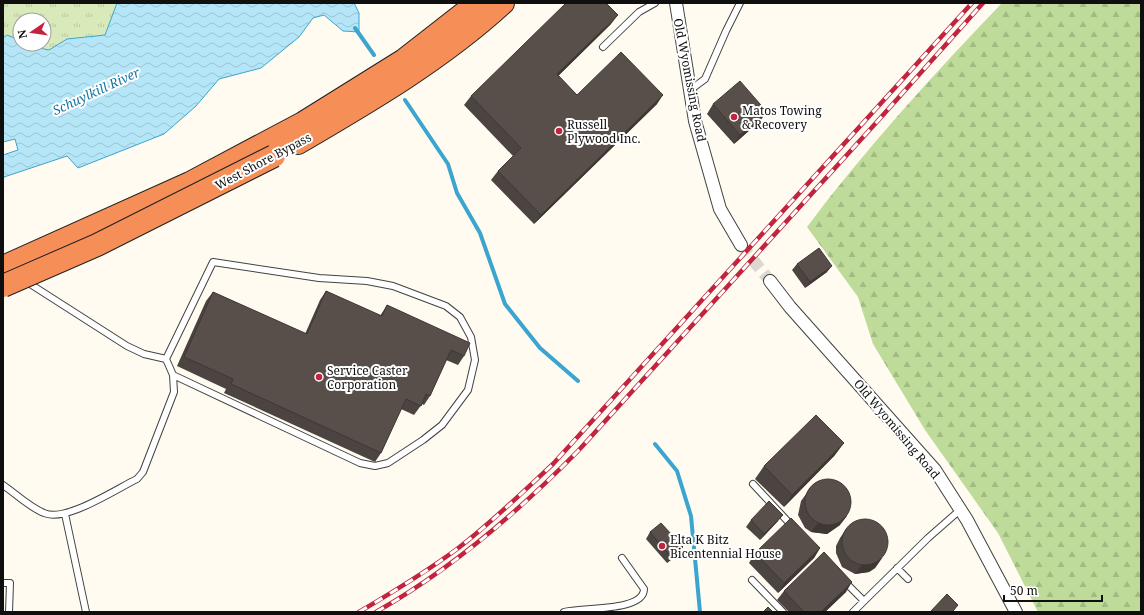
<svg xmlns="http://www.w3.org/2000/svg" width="1144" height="615" font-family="'Noto Serif',serif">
	<defs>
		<pattern id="forest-firs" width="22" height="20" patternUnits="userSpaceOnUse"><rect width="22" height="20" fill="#bedb99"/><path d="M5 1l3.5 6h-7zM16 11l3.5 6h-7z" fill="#a2bb83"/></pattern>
		<pattern id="park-tufts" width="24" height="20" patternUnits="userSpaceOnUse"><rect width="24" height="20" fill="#d9eaba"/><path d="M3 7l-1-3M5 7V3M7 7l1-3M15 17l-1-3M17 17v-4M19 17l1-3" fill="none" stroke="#b9c89f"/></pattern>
		<pattern id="water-waves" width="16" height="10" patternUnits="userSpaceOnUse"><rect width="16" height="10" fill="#b5e6f7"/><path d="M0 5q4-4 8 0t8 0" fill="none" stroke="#9ac4d3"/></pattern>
	</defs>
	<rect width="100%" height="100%" fill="#fffbf1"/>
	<path fill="url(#forest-firs)" d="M1002 3H1141V612H1038L998 533 925 430 873 344 858 297 807 227C866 148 934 74 1002 3Z"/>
	<path fill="url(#park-tufts)" d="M3 3H117L105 35 67 39 49 51 34 48 26 44H44V20H20V40L8 35 3 38Z"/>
	<path fill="url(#water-waves)" stroke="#3ba5cf" d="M117 3H354L359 13V32L343 31 324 15 313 18 299 37 261 68 219 79 196 106 164 134 78 168 67 156 4 177 3 180V155L18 150 15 139 3 142V38L7 35 20 40V44L49 50 67 39 105 35Z"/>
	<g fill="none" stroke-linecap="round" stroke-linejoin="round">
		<path stroke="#3ba5cf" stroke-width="4" d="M355 28 374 55
			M405 100 448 164 457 193 480 233 505 304 540 348 578 381
			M655 444 677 471 691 516 700 612"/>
		<path stroke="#dbd8cf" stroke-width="12" stroke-dasharray="12 6" stroke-linecap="butt" d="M741 245 770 281"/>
		<defs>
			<path id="lane" d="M603 47 639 12 655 3
				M690 90 705 79 726 31 740 3
				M27 282 127 346 144 354 166 359
				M753 484 793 527
				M3 485C16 494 29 507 44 513 65 523 116 489 137 479L143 472 174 392 173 375 166 359 213 262 319 278 367 281 393 286 446 306 460 317 471 337 475 360 468 390 442 425 423 440 388 463 375 466 360 463 173 375
				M65 514 86 612
				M897 568 908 579
				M752 580 783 612
				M845 582 864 601
				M3 583H10L9 612
				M564 612C581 607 644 612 644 589L622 558
				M853 612 928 538 960 510"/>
			<path id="street" d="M676 3 695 121 720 209 741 245
				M770 281 790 307 935 470 967 520 1016 612"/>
			<path id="highway" d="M298 143C370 101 442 59 503 3
				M3 267 190 183 303 123 404 60 477 3"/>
		</defs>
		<use href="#lane" stroke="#424242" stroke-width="8"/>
		<use href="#street" stroke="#424242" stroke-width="14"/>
		<use href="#highway" stroke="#202020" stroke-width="24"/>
		<use href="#lane" stroke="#fff" stroke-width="6"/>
		<use href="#street" stroke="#fff" stroke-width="12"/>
		<use href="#highway" stroke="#f68e58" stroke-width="22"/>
		<defs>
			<path id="rail" d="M359 612C393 592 426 572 457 549 491 523 522 493 553 464L972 3
				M376 612C452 569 517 513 578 451L875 124 983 3"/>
		</defs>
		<use href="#rail" stroke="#c1243e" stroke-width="4.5"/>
		<use href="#rail" stroke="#fff" stroke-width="3" stroke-dasharray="9" stroke-linecap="butt"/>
		<defs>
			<path id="highway-bridge" d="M3 286 97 245 274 156"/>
		</defs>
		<use href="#highway-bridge" stroke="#202020" stroke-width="24" stroke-linecap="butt"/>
		<use href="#highway-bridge" stroke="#f68e58" stroke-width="22"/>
	</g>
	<path fill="#4c4440" d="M611 24 558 76 577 95 657 104 534 224 491 180 498 171 513 156 464 105 471 96Z
		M713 104 760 121 734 144 707 114Z
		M797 264 827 272 805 288 792 270Z
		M326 291 380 316 387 305 464 356 458 365 446 360 430 396 424 405 422 404 414 415 401 409 381 453 375 462 224 393 226 389 177 366 206 301 213 292 305 334 320 300Z
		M835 455 784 507 755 479 764 466Z
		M812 486 840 525 827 534 811 532 805 528 798 515 801 501Z
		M751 520 778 521 760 540 746 527Z
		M846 529 882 558 875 568 869 572 855 574 842 567 836 553V546L840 538Z
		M650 532 678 554 667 563 646 539Z
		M820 548 814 558 778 593 749 563 755 553Z
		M784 591 846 592 825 612H789L777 600Z"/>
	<path fill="#3e3734" d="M618 15 611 24 551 83 557 74Z
		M663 95 657 104 534 224 541 215Z
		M767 112 760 121 734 144 740 135Z
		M832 266 827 272 805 288 810 282Z
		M844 443 835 455 784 507 792 495Z
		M783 515 778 521 760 540 764 534Z
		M847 516 840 525 827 534 811 532 818 523Z
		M683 547 678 554 667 563 671 557Z
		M820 548 814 558 778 593 784 583Z
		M882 558 875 568 869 572 855 574 862 565Z
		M852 582 846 592 825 612H821Z"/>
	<path fill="#584f4b" stroke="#3e3734" d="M566 3H606L618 15 557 74 577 95 621 52 663 95 541 215 498 171 521 148 471 96Z
		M740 81 767 112 740 135 713 104Z
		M819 248 832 266 810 282 797 264Z
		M326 291 382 316 387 305 470 343 464 356 451 350 430 396 426 394 421 406 406 399 381 453 231 384 233 379 184 357 213 292 307 334Z
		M816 415 844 443 792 495 764 466Z
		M805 502a23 23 0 1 1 46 0a23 23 0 1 1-46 0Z
		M769 501 783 515 764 534 751 520Z
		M791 518 820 548 784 583 755 553Z
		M842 542a23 23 0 1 1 46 0a23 23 0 1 1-46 0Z
		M661 523 683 547 671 557 650 532Z
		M824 552 852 582 821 612H804L784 591Z
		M947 594 958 605 953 611 954 612H930Z
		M768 607 773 612H763Z"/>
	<g fill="#c1243e" stroke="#fff" stroke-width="1.5">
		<circle cx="734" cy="117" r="4"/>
		<circle cx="559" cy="131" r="4"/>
		<circle cx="319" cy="377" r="4"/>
		<circle cx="662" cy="546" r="4"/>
	</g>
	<g text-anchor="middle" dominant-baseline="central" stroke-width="4" stroke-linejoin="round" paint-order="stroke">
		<g font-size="12" fill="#0f0f0f" stroke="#fff">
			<text transform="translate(690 80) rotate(79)">Old Wyomissing Road</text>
			<text transform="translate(263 161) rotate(-28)">West Shore Bypass</text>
			<text transform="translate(897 429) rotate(50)">Old Wyomissing Road</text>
		</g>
		<g font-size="12" fill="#0f0f0f" stroke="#fff" text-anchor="start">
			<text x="742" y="110">Matos Towing<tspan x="742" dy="14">&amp; Recovery</tspan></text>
			<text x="567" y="124">Russell<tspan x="567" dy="14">Plywood Inc.</tspan></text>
			<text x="327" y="370">Service Caster<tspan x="327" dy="14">Corporation</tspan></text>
			<text x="670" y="539">Elta K Bitz<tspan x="670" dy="14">Bicentennial House</tspan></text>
		</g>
		<g font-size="13" font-style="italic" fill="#1676a3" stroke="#fff">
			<text transform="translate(96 91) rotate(-25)">Schuylkill River</text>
		</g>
	</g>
	<rect width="1144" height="615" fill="none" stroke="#0f0f0f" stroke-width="8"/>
	<g transform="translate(32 32) rotate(257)"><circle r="19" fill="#ffffff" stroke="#9f9f9f"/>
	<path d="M0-3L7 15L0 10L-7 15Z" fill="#c1243e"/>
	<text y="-6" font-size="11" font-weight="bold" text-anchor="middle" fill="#0f0f0f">N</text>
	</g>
	<path d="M1004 595v6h98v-6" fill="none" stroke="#0f0f0f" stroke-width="2"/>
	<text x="1010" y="595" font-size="12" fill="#0f0f0f" stroke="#ffffff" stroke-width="3" paint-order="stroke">50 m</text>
</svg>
